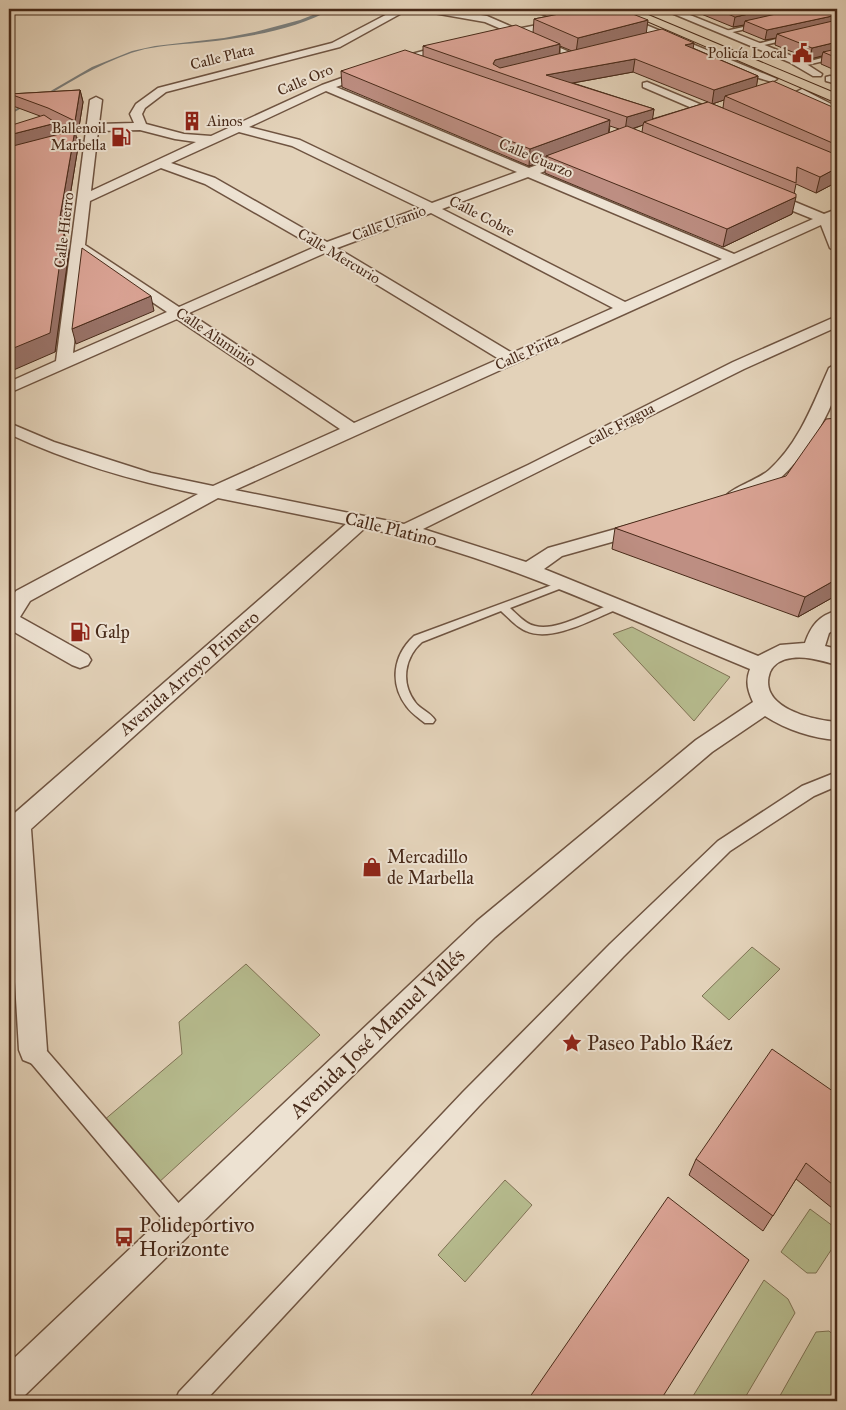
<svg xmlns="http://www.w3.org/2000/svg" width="846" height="1410" font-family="'IM FELL Great Primer',serif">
	<rect width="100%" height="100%" fill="#e3d2b9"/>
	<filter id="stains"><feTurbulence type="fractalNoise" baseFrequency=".004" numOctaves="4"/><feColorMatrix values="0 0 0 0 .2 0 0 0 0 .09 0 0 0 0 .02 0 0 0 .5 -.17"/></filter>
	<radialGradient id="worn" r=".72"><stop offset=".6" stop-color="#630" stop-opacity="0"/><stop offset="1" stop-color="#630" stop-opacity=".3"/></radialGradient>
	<path fill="#b6bb8e" stroke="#7f7254" d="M632 627 730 677 694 721 613 634Z
		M752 947 780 969 729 1020 702 996Z
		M246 964 320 1035 157 1184 103 1121 182 1054 179 1022Z
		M505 1180 532 1205 465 1282 438 1255Z
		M810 1209 837 1229V1241L816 1273H807L781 1252Z
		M764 1280 788 1299 795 1313 743 1401H690Z
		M829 1331 837 1338V1391L832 1401H777L816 1332Z"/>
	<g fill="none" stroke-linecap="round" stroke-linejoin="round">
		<path fill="#7a7d7a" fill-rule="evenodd" d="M328 9H332C298 29 245 38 206 42 186 44 165 45 145 49 109 58 77 78 45 97L42 96 92 67 132 51 155 46 224 38 255 32 300 20Z
			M26 103 29 104 9 115V113Z"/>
		<defs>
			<path id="service" d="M757 24 759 26 724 34 721 32Z
				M788 36 790 39 756 47 753 45Z
				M837 54V58L802 66 799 64Z
				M563 581 568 584 567 586 510 608C517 614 525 624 535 626 558 632 593 609 616 603L621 606 620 608C595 618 552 643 526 631 516 627 509 618 501 611L422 642C405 657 400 682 415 702 420 709 430 712 435 720L433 723H425C419 718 412 714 407 707 389 684 393 655 414 636Z"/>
			<path id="pedestrian" d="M837 772V786L814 796 730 851 624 956 479 1106 205 1401H175L179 1392 463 1092 610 944 718 841 802 786Z
				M33 1040 40 1043 188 1214 192 1222 188 1230 180 1234 172 1230 26 1057 23 1050 26 1043Z"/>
			<path id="minor" d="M397 9H409L340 47 166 92 145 108 142 114 146 124 184 134 211 136 322 85 401 57 452 43 457 46 456 48 409 61 336 87 529 168 569 153H577L579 156 577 159 540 173 734 254 813 219 761 198 759 195 761 192H771L824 214 837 209V218L832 220 837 232V252L830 248 821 225 235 490 404 524 528 465 733 362 837 316V327L744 369 423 529 526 562 548 548 644 521 651 523 654 527 651 531 562 556 544 569 758 656 780 645 805 643C811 626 819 615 837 611V628L829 633 825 646 837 649V665C822 661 808 656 792 658 783 659 774 663 770 672 757 708 813 720 837 722V740C812 738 787 730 765 716L712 752 495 937 21 1399 9 1401V1363L477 921 696 740 753 702C748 691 745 682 750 669 624 618 498 555 365 528L31 829 47 1050 43 1060 33 1064 23 1060 19 1050 9 879V818L346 524 218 498 30 601 20 617 88 655 91 660 88 665 80 668 72 665 9 629V602L16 591 198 494C133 481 69 462 9 434V423L54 442 151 473 213 486 340 429 177 319 9 393V382L56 361 90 100 96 97 102 100 99 124 134 123 130 114 136 104 158 88 332 43ZM326 91 517 172 432 203 300 140 249 127ZM140 130 175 139 196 142 91 191 98 131ZM239 132 292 146 420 208 327 242 215 178 171 163ZM161 168 205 184 315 247 179 307 85 245 90 201ZM528 177 722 259 625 302 442 209ZM431 213 613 308 512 353 337 248ZM325 253 499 359 354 423 189 313ZM84 256 167 312 73 353Z
				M423 9H444L487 16 517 29 562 20 532 11 530 9H545L574 17 606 11 607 9H617L613 15 527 33 576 55 577 57 572 60 515 35 493 38V34L506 31 485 22 428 12Z
				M662 9H675L797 58 822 74 821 76H813L789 62Z
				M616 15H622L777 79 772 82 742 73 616 19Z
				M830 76 837 78V84L826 81V77Z
				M647 82 728 116 730 118 724 121 720 120 643 87V83Z
				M802 89 837 107V114L806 101 796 92Z
				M50 122 81 141 79 144H71L48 130 9 141V133Z
				M837 363C837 370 839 379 837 386 831 422 773 510 729 499L727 495C732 488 759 479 769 470 799 443 813 404 829 368Z"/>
			<path id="primary" d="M619 9H634L837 94V103Z"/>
		</defs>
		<use href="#service" stroke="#6f5441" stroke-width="3"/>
		<use href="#pedestrian" stroke="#6f5441" stroke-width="3"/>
		<use href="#minor" stroke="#6f5441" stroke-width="3"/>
		<use href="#primary" stroke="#482a19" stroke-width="2"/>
		<use href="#service" fill="#ede2d2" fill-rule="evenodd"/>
		<use href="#pedestrian" fill="#ede2d2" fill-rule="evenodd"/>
		<use href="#minor" fill="#ede2d2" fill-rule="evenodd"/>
		<use href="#primary" fill="#e3d2b9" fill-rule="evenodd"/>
	</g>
	<path fill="#bd8e82" stroke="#482a19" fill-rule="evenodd" d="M551 9H620L647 33 693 48 758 76 756 87 837 109V182L816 193 796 184 794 194 792 214 723 247 545 173 546 160 529 166 342 87 341 71 423 56V46L533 33 534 19 564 13ZM560 46 572 51 560 54ZM633 72 708 102 652 119 654 109 573 83ZM724 100 723 108 712 104ZM643 125 642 132 633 129ZM610 126 619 129 609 133Z
		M689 9H837V71L821 64 822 56 810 59 775 45 776 38 765 40 743 31 744 25 733 27Z
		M80 90 83 102 78 133 75 132 78 147 64 233 69 251 55 352 40 116 13 106 10 94ZM57 123 72 131 59 134Z
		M615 528 837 595 798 617 612 549Z
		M837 1094V1212L796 1179 763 1231 689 1175 696 1159Z"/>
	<path fill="#9a746a" stroke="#482a19" d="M771 9H817L745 21 744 25 733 27 735 17Z
		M837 15V25L777 34 776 38 765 40 767 30Z
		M648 20 646 35 576 53 578 38Z
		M837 42V53L823 52 822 56 810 59 812 48Z
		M694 43 692 56 685 45Z
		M560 44 559 57 492 70 493 64 495 60Z
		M635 59 633 72 545 88 546 75Z
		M758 76 756 90 725 96 724 100 712 104 714 90Z
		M80 90 83 102 78 133 75 121Z
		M654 109 652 123 644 122 643 125 625 131 627 117Z
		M610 120 608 137 546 156V160L529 166 530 149Z
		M56 123 60 139 9 153V135Z
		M75 130 78 147 64 233 69 251 55 352 9 372V350L58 228Z
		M837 168V182L816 193 820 177Z
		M796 197 792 214 723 247 727 229Z
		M151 296 154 311 76 344 72 329Z
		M837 579V595L798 617 805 597Z"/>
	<path fill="#dca597" stroke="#482a19" d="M584 9H620L648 20 578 38 534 19Z
		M716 9H771L735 17Z
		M798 9H833L837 11V15L767 30 745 21Z
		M837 20V42L812 48 777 34Z
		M516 25 560 44 495 60 493 64 500 68 662 29 694 43 685 45 758 76 714 90 635 59 546 75 654 109 627 117 423 46Z
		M837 49V58L823 52Z
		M405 50 610 120 530 149 341 71Z
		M773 81 837 109V145L725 96Z
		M80 90 75 121 48 108 10 94Z
		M708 102 837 155V168L820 177 797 167 796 183 644 122Z
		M44 115 56 123 9 135V126Z
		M627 126 796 194V197L727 229 546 156Z
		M75 130 58 228 64 233 50 333 9 350V147Z
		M82 248 151 296 72 329Z
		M837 418V579L805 597 615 528 786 476 826 419Z
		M772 1049 837 1094V1188L806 1163 773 1216 696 1159Z
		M668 1197 749 1260 660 1401H527Z"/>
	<defs>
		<symbol id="civic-bare" viewBox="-9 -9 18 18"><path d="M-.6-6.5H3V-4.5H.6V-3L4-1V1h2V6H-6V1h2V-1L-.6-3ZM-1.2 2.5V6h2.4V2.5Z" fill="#8f2418" stroke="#ede2d2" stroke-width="2.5" paint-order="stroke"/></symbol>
		<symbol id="building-bare" viewBox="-9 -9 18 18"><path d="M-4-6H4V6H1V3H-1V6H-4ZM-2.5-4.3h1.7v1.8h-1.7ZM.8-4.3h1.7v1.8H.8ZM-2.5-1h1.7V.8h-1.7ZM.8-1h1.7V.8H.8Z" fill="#8f2418" stroke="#ede2d2" stroke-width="2.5" paint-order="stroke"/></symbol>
		<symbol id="fuel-bare" viewBox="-9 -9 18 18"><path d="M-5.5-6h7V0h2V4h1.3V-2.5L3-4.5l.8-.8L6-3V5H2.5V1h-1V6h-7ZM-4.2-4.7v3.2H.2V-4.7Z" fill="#8f2418" stroke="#ede2d2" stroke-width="2.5" paint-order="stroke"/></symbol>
		<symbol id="shop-bare" viewBox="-9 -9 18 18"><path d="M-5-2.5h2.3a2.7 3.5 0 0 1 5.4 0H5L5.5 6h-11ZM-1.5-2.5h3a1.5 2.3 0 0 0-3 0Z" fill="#8f2418" stroke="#ede2d2" stroke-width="2.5" paint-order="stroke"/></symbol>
		<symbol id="sight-bare" viewBox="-9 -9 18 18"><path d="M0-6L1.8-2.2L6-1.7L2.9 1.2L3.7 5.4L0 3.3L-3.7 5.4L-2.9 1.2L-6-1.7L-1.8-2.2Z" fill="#8f2418" stroke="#ede2d2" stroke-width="2.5" paint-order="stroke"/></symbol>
		<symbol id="bus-bare" viewBox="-9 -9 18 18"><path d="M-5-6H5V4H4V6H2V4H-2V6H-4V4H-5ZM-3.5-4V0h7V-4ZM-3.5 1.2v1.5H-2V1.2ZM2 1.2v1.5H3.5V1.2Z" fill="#8f2418" stroke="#ede2d2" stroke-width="2.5" paint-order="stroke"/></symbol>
	</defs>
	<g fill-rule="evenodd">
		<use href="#civic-bare" x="788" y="39" width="28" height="28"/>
		<use href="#building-bare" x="178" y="107" width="28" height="28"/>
		<use href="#fuel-bare" x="107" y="123" width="28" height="28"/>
		<use href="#fuel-bare" x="66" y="618" width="28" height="28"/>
		<use href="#shop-bare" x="358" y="853" width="28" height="28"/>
		<use href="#sight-bare" x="558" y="1029" width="28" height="28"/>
		<use href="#bus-bare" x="110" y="1223" width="28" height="28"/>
	</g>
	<g text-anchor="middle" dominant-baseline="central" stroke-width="4" stroke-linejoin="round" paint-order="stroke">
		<g font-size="15" fill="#482a19" stroke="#ede2d2" text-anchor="end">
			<text x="787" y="53">Policía Local</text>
			<text x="207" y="121" text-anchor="start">Ainos</text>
			<text x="106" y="128">Ballenoil<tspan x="106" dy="17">Marbella</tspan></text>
		</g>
		<g font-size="15" fill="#482a19" stroke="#ede2d2">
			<text transform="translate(222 57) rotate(-14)">Calle Plata</text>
			<text transform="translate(305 80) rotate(-23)">Calle Oro</text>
			<text transform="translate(536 158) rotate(23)">Calle Cuarzo</text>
			<text transform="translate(482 216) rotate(27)">Calle Cobre</text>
			<text transform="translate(389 223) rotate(-20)">Calle Uranio</text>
			<text transform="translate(64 230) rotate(-83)">Calle Hierro</text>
			<text transform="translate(339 256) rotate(31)">Calle Mercurio</text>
			<text transform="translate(216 337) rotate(34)">Calle Aluminio</text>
			<text transform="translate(527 352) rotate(-24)">Calle Pirita</text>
			<text transform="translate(621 424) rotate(-28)">calle Fragua</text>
		</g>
		<g font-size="18" fill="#482a19" stroke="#ede2d2">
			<text transform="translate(391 529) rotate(14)">Calle Platino</text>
			<text transform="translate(189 673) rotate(-41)">Avenida Arroyo Primero</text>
		</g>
		<g font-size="18" fill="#482a19" stroke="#ede2d2" text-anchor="start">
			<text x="95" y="632">Galp</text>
			<text x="387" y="857">Mercadillo<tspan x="387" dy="21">de Marbella</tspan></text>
		</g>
		<g font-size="21" fill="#482a19" stroke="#ede2d2">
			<text transform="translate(377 1033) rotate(-44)">Avenida José Manuel Vallés</text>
		</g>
		<g font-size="21" fill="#482a19" stroke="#ede2d2" text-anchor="start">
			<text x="587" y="1043">Paseo Pablo Ráez</text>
			<text x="139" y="1225">Polideportivo<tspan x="139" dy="24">Horizonte</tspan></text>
		</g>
	</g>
	<rect width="846" height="1410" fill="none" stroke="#e3d2b9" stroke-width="30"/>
	<rect x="10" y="10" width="826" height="1390" fill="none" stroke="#482a19" stroke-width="2.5"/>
	<rect x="15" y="15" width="816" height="1380" fill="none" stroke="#482a19"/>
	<rect width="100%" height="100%" filter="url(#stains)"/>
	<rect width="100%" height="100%" fill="url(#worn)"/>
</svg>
